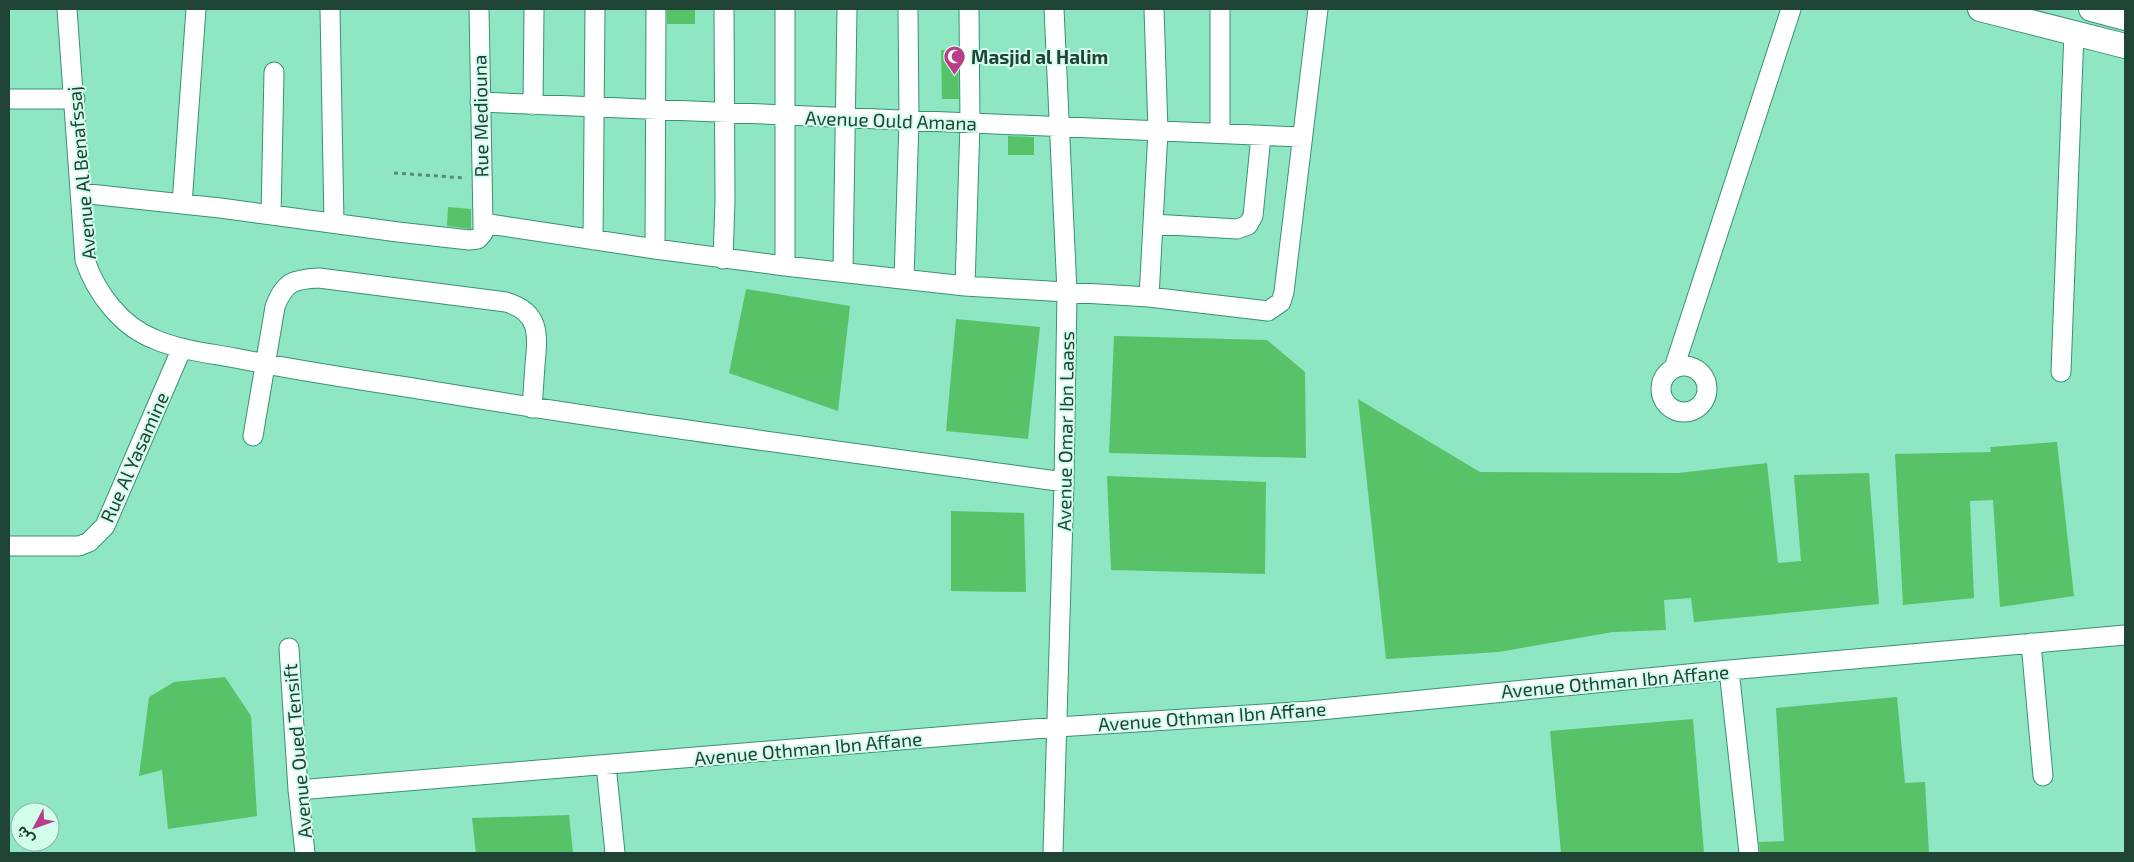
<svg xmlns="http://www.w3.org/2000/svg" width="2134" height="862" font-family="'Exo 2','Noto Sans Arabic',sans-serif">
	<rect width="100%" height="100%" fill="#8ee6c3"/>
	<path fill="#58c269" d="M667 9H695V24H667Z
		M941 50H958L959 99H942Z
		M1008 136 1034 137V155H1008Z
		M448 207 471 209V229L447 226Z
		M746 289 850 306 838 411 729 373Z
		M956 319 1040 327 1028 439 946 431Z
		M1114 336 1267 340 1305 372 1306 458 1109 453Z
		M1358 399 1480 472 1678 473 1767 463 1778 563 1801 561 1794 475 1869 473 1879 604 1694 622 1691 598 1664 600 1666 630 1613 632 1499 652 1386 659Z
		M2057 442 2074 596 2000 607 1993 500 1970 501 1974 598 1903 605 1895 454 1991 452 1990 447Z
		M1107 476 1266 482 1265 574 1111 570Z
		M951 511 1024 513 1026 592 951 591Z
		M225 677 251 716 257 816 168 829 162 770 139 776 149 697 174 682Z
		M1897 697 1905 783 1925 782 1929 853H1760L1759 842 1784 841 1776 708Z
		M1693 719 1704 853H1561L1550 731Z
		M569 815 573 853H476L472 818Z"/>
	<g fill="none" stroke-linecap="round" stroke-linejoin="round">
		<defs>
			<path id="minor" d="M67 9 85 260C96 293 121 326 154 339 179 350 208 353 235 358 294 370 354 379 413 388 630 424 847 452 1064 482
				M330 9 334 223
				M785 9V266
				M9 99H75
				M480 102 1302 137
				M533 105 534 9
				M1220 133V9
				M80 193 220 208 398 232 469 240 478 239 483 233V223L479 9
				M182 204 196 9
				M271 215 274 72
				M483 223 655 249 785 266 965 286 1149 297 1268 311 1281 302 1284 292 1318 9
				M1153 224 1237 229 1248 225 1253 216 1261 136
				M593 240 595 9
				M655 249 656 9
				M723 259 725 201 724 9
				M843 271 847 9
				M904 279 909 121 908 9
				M965 286 970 124 969 9
				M1149 297 1158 131 1154 9
				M1661 389a23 23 0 1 1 46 0a23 23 0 1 1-46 0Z
				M1674 368 1791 9
				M2061 372 2074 32
				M253 436 275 307C284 282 294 279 319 278L506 302C540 312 538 334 535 365 534 379 533 393 532 408
				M9 546H79L89 542 105 526 182 348
				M2031 643 2043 776
				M289 648 298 790 305 853
				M1729 670 1749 853
				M606 765 615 853
				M298 790 1057 727 1310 711 1729 670 2125 635
				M1053 853 1064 482 1067 292 1054 9"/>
			<path id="major" d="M1980 9 2125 46
				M2091 9 2125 18"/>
		</defs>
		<use href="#minor" stroke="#389273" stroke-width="21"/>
		<use href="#major" stroke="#389273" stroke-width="26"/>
		<path stroke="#538f78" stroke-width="3" stroke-dasharray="4 4" stroke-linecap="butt" d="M394 173 466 178"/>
		<use href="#minor" stroke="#fff" stroke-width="19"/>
		<use href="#major" stroke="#fff" stroke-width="24"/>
	</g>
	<defs>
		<symbol id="mosque-pin" viewBox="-11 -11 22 30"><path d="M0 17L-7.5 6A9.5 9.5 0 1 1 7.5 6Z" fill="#bb3c89" stroke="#d3fdeb"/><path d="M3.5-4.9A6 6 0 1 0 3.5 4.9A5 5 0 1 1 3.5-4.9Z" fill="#fff"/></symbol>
	</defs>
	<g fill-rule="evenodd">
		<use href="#mosque-pin" x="942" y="44" width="25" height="34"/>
	</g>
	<g text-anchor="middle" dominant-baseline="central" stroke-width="4" stroke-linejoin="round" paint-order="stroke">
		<g font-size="19" font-weight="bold" fill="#1f4436" stroke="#d3fdeb" text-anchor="start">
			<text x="971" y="56">Masjid al Halim</text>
		</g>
		<g font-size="19" fill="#1f4436" stroke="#d3fdeb">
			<text transform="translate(480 116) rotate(-91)">Rue Mediouna</text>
			<text transform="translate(891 120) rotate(2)">Avenue Ould Amana</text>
			<text transform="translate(81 173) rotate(-95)">Avenue Al Benafssaj</text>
			<text transform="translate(1065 431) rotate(-89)">Avenue Omar Ibn Laass</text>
			<text transform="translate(134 457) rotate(-66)">Rue Al Yasamine</text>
			<text transform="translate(1615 681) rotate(-5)">Avenue Othman Ibn Affane</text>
			<text transform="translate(1212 716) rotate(-4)">Avenue Othman Ibn Affane</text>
			<text transform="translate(808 748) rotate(-5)">Avenue Othman Ibn Affane</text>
			<text transform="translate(297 751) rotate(-95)">Avenue Oued Tensift</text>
		</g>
	</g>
	<rect width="2134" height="862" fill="none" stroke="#1f4436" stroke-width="20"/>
	<g transform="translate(35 827) rotate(229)"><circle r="24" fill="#d3fdeb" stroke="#8bb3a3"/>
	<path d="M0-4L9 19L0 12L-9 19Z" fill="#bb3c89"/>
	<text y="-8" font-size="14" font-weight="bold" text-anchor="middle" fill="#1f4436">ش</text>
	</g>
</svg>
